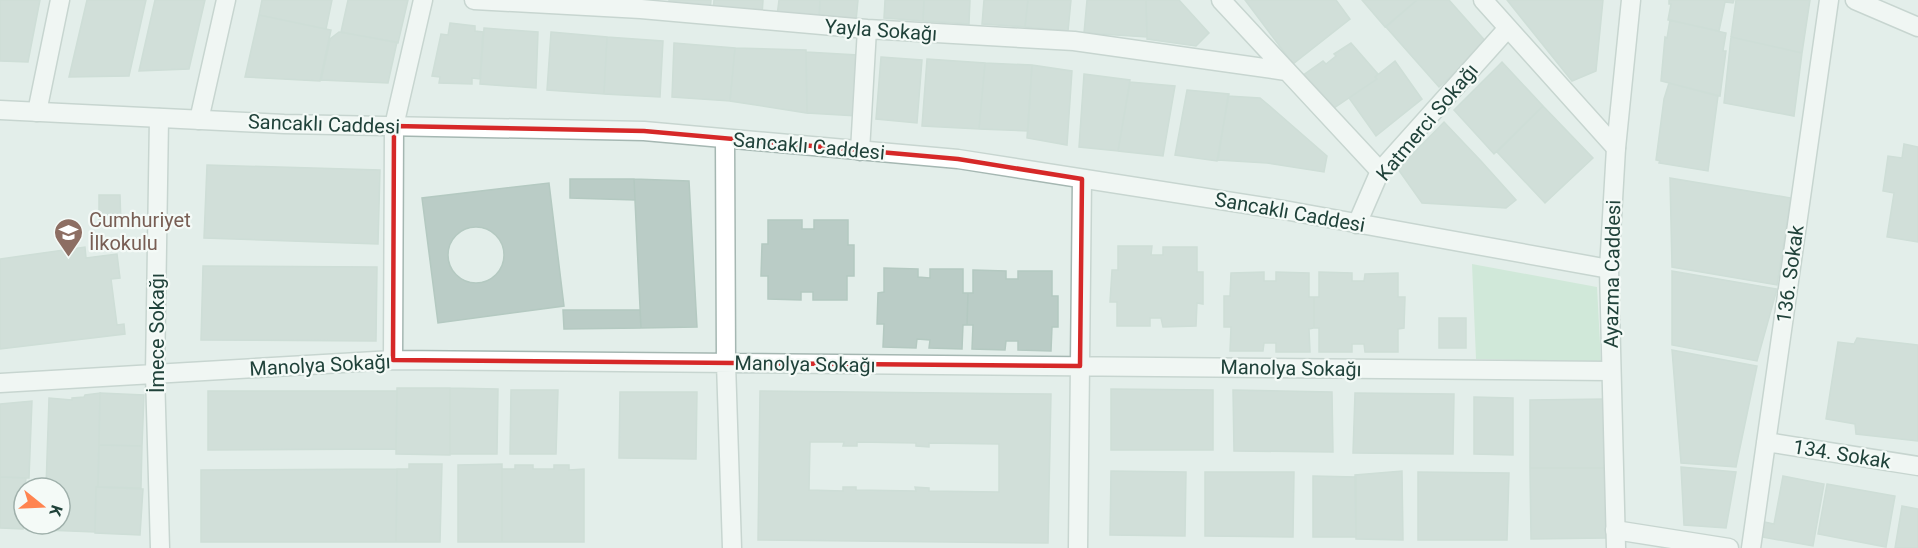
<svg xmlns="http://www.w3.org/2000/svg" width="1918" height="548" font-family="Roboto,sans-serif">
	<rect width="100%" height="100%" fill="#e3eeea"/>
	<path fill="#b9e1c6" d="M1472 264 1597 287 1601 362 1476 359Z"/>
	<path fill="#baccc6" stroke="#b4c9c1" stroke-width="1.5" fill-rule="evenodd" d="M0 0H40L28 62 0 61Z
		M87 0H146L129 76 69 77Z
		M155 0H205L189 69 139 71Z
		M262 0H332L326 29 259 15Z
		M348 0H408L398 43 341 32Z
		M669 0H711L710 12 669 9Z
		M714 0H763L762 16 713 11Z
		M779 0H820L819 21 777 16Z
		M820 0H858L856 21 819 20Z
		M885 0H924L923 21 884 18Z
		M924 0H970L969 24 923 21Z
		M984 0H1028L1025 27 982 24Z
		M1028 0H1071L1068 31 1025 27Z
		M1087 0H1146L1147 37 1084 33Z
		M1146 0H1179L1209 33 1196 46 1147 39Z
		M1245 0H1336L1350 19 1293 64Z
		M1362 0H1417L1385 27Z
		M1417 0H1449L1488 44 1439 87 1386 27Z
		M1507 0H1603L1596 71 1572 81Z
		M1669 0H1734L1733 3 1725 2 1719 31 1668 20 1671 4H1669Z
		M1736 0H1810L1802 53 1731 37Z
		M259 15 331 30 320 81 245 77Z
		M1670 20 1726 33 1723 51H1726L1720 96 1661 81 1665 37 1667 38Z
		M450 23 475 26V31L483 32 480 79 472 78V84L439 83 440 77 432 76 441 34 448 35Z
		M484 28 538 32 536 88 480 84Z
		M339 32 397 42 388 83 321 80 330 39Z
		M551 32 607 37 604 94 547 90Z
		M607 37 663 41 660 97 604 94Z
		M1731 37 1802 53 1794 116 1724 103Z
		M674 43 735 48 730 101 672 97Z
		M1351 43 1378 74 1375 77 1377 79 1331 110 1302 76 1323 61 1326 64 1336 56 1334 54Z
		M735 48 806 50 807 113 730 101Z
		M806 52 858 55 857 116 807 113Z
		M881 57 922 60 917 123 876 119Z
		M927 59 985 63 979 129 922 126Z
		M1395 61 1422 99 1376 136 1349 98 1377 79 1375 77Z
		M1502 62 1543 106 1494 154 1454 110Z
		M985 63 1032 65 1028 131 979 129Z
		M1032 65 1072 71 1067 145 1027 138Z
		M1084 74 1130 80 1118 151 1079 147Z
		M1130 82 1175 86 1163 156 1118 151Z
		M1669 83 1718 96 1708 171 1659 163 1660 161 1656 160 1664 99Z
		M1187 90 1229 94 1217 161 1175 155Z
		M1228 96 1260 98 1272 108 1327 156 1324 172 1267 163 1218 160Z
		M1543 106 1593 158 1545 203 1497 152Z
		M1444 122 1481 161 1516 200 1506 208 1422 203 1398 169Z
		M1904 144 1918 147V242L1887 237 1894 193 1883 191 1888 156 1902 158Z
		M207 165 380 170 378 244 204 238Z
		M1670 178 1791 198 1777 285 1672 267Z
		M570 179H634L635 200 570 198Z
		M634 179 689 181 697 327 641 328Z
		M549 183 564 306 438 323 422 198Z
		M99 195H120L121 224H99Z
		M768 220H802V229H814V220H848V245H854V276H847V300H813V292H801V300L768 299V276H761L762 244H768Z
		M448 255a28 28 0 1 1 56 0a28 28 0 1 1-56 0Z
		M1118 246H1152L1151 255H1163V247H1197V272H1203V304L1197 303 1196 326 1163 327 1161 318H1150V326H1117V302H1110L1112 270H1118Z
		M85 247 86 258 117 254 120 278 111 279 117 325 124 324 125 334 0 349V259Z
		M203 266 377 267 376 341 201 340Z
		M884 268 918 269V277L930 278V269H963V293H968L967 325H963L962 349 929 348 930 340 917 339 916 348 883 347 884 324H877L878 293 884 292Z
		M973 270 1006 271V279H1018V271H1052V296H1058V327H1052L1051 351 1018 350V341H1006L1005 350 972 349 973 325H967L968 293H973Z
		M1672 271 1777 289 1757 361 1672 345Z
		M1264 272V281H1276V272L1309 273V297H1314V328L1309 329 1310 352H1276V343H1264L1263 351H1230L1231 327H1224V296H1230L1231 273Z
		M1319 272 1352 273V281H1364L1365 274 1398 273V297H1405L1404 328 1398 329V352H1365L1364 344H1352V352H1319V328H1314V297H1319Z
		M563 310H640L641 328 564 329Z
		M1439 318H1466V348H1439Z
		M1857 338 1918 345V441L1856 434 1855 424 1826 419 1838 342 1854 344Z
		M1672 350 1757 366 1736 467 1681 463Z
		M397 388H450V455L396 454Z
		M450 388 498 389 497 454H450Z
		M1111 389 1213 390V450H1111Z
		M511 390H558L556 454H510Z
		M1233 390 1332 392 1333 452 1234 451Z
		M208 391H397L396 449 208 450Z
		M760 391 1051 394 1048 543 758 540ZM810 442H844L843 446H857V442L916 443V446L929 447V443L999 444V492L929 491V488L915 487 916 491 856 490V487H843V491L809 490Z
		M620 392H697L696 459 619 458Z
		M100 393 98 486 96 487 95 532 45 530V524H60V488H46L49 398 72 400V398L84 397 85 395Z
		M100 393 144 395 142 446 99 445Z
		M1355 393 1454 394 1453 454 1353 453Z
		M1474 397 1513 398V455L1474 454Z
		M1605 399 1606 468H1530V400Z
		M32 401 29 478 0 477V404Z
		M99 445 142 446 141 488 98 487Z
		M409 464H442L440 542H396L397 469H409Z
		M502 464V542H458V465Z
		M515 465H533V469H554V465H569V470L584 469V542H502V469H515Z
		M1681 467 1736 472 1726 528 1684 525Z
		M1530 468H1606L1607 538 1531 539Z
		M397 469 396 542H201V470Z
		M1111 471 1186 472 1185 536 1110 535Z
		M1402 471 1403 540 1356 539 1355 475Z
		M1205 472H1294L1293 537 1205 536Z
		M1418 472 1509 473 1507 540H1418Z
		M1313 476 1356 477V537H1313Z
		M1783 476 1824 484 1813 546 1762 537 1764 522 1774 524Z
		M0 477 26 478 24 497H21L20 505 24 504 23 529 0 528Z
		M1827 484 1895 496 1886 547 1818 534Z
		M96 487 143 489 140 535 95 533Z
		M1902 506 1918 509V548H1895Z"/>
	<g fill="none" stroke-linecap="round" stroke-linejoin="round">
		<defs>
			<path id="minor" d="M474 0 641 9 867 29 1074 41 1286 71
				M1221 0 1380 171
				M1483 0 1616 148
				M37 112 60 0
				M159 118 155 374 160 548
				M199 120 226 0
				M725 139 726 363 732 548
				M860 151 867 29
				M1357 224 1380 171 1508 28
				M393 360 394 126 423 0
				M0 383 393 360 1611 371
				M1766 442 1918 466
				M1615 530 1729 548
				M1078 548 1082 179
				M1751 548 1829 0"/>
			<path id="tertiary" d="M1855 0 1918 27
				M0 110 284 124 644 131 958 159 1284 210 1609 269
				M1616 548 1609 269 1616 148 1631 0"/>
		</defs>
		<use href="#minor" stroke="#a5b7b2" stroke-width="21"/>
		<use href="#tertiary" stroke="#a5b7b2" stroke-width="21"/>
		<use href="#minor" stroke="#fff" stroke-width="18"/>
		<use href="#tertiary" stroke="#fff" stroke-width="18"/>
	</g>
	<path d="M0 0H1918V548H0ZM394 126 644 131 958 159 1082 179 1080 366 393 360Z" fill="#e3eeea" fill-opacity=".55" fill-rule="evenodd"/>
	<path fill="none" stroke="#d62828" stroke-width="4.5" stroke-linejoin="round" d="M394 126 644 131 958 159 1082 179 1080 366 393 360Z"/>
	<defs>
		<symbol id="school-pin" viewBox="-11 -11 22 30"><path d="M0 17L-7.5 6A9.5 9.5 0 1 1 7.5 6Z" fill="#8d6e63" stroke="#f4faf7"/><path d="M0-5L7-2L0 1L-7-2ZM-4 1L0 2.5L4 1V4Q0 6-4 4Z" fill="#fff"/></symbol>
	</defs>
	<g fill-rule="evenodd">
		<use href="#school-pin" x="52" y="216" width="33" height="45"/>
	</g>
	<g text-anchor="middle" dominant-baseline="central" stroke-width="4.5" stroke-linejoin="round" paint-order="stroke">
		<g font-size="20" fill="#20423a" stroke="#f4faf7">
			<text transform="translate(881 30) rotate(4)">Yayla Sokağı</text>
			<text transform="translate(1427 122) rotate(-50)">Katmerci Sokağı</text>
			<text transform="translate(324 124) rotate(2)">Sancaklı Caddesi</text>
			<text transform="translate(809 146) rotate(5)">Sancaklı Caddesi</text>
			<text transform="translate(1290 212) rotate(10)">Sancaklı Caddesi</text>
			<text transform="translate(1612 274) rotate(-89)">Ayazma Caddesi</text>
			<text transform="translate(1790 274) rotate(-82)">136. Sokak</text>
			<text transform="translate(157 333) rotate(-90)">İmece Sokağı</text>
			<text transform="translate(805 364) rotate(1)">Manolya Sokağı</text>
			<text transform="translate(320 365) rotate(-3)">Manolya Sokağı</text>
			<text transform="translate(1291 368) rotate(1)">Manolya Sokağı</text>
			<text transform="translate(1842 454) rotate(9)">134. Sokak</text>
		</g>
		<g font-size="20" fill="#785e54" stroke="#f4faf7" text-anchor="start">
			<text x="89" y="220">Cumhuriyet<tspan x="89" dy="23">İlkokulu</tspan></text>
		</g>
	</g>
	<g transform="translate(42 506) rotate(108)"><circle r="28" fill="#f4faf7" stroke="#9fb0ab" stroke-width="1.5"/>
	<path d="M0-4.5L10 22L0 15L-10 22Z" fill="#ff8450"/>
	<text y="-9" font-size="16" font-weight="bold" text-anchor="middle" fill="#20423a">K</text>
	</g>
</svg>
